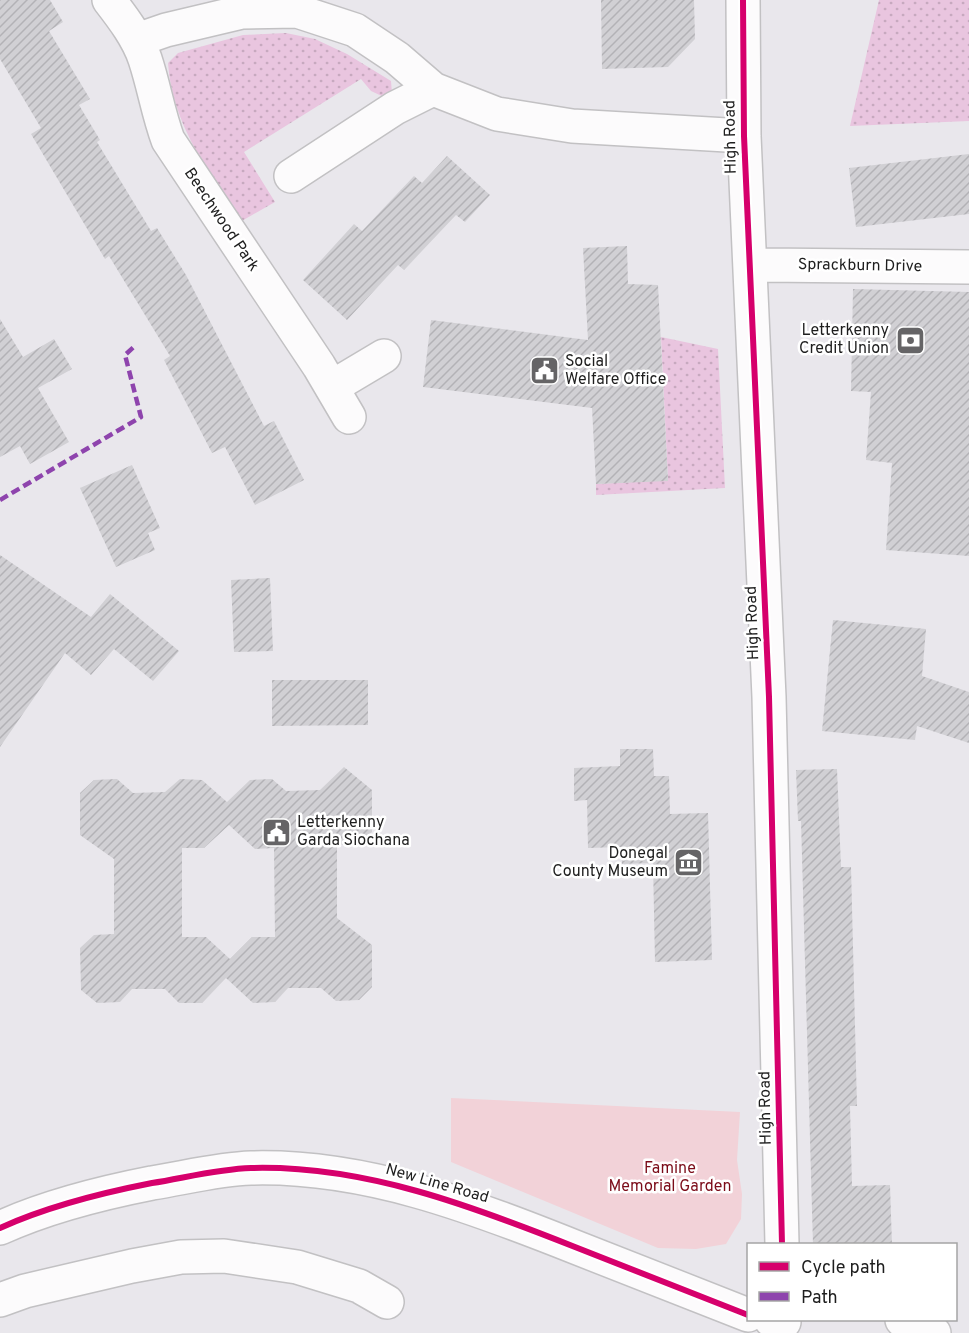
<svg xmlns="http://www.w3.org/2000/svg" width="969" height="1333" font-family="Overpass,sans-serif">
	<defs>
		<pattern id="grass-dots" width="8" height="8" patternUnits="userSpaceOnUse" patternTransform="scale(1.5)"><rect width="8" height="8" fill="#e9c5df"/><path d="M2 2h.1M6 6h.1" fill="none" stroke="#c7a9bf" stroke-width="1.8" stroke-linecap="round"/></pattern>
		<pattern id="building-hatch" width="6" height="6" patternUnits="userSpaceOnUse" patternTransform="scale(1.5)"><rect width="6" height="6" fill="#d1d0d4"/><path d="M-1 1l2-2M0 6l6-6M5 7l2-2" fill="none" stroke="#b3b2b6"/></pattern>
	</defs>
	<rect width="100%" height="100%" fill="#e9e7ec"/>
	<path fill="url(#grass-dots)" d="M879 0H969V121L850 126Z
		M286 33 315 39 347 54 391 81 392 94 386 98 371 91 361 79 244 152 275 202 240 222C209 172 172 124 168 63L178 53 243 35Z
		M661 337 718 349 725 488 596 495V484L668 480Z"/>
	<path fill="#f2d2d8" d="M451 1098 740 1112 737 1160 742 1194 741 1219 726 1244 696 1249 658 1248 451 1162Z"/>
	<path fill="url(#building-hatch)" fill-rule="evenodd" d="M0 0H50L63 22 49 31 90 99 79 105 100 140 97 142 151 231 157 228 186 275 264 426 274 421 304 480 255 505 225 447 212 453 164 360 170 356 109 256 105 259 31 134 41 128 0 59Z
		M601 0H694L695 39 668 67 602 69Z
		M969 154V214L856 227 849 168Z
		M447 156 490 195 465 222 456 215 404 270 398 265 347 320 303 280 354 224 362 231 414 176 422 183Z
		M627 246 628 284 658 285 668 481 596 484 592 408 423 387 431 320 588 340 583 248Z
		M853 289 969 292V556L886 550 892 463 866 460 871 392 851 391Z
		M0 319 23 357 54 339 72 369 38 388 69 442 30 464 20 446 0 457Z
		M132 465 160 528 148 533 155 550 116 567 80 488Z
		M0 555 91 617 110 594 179 651 153 681 114 649 91 675 65 653 0 747Z
		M270 578 273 651 234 652 231 580Z
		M833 620 926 629 922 676 969 692V743L917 726 915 740 822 731Z
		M272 680H368V725L272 726Z
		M620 749H653L654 776H669L670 814 708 813 712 960 655 962 653 863 622 864 621 847 588 848 587 800 574 801V768L620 766Z
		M344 767 372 790V832L359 844 337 845V918L372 945V987L359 1000 336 1001 321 988H288L275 1002 253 1003 226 978 202 1003H179L165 989H132L120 1002 97 1003 81 990 80 948 94 935 114 934V859L80 835V793L94 780 117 779 133 793 165 792 180 779 202 780 227 802 250 780 272 779 286 791 320 790ZM229 825 255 849 274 848 275 937H252L230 959 206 937H182V848H204Z
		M837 769 841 867H851L857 1106H850L852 1186 890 1185 892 1245H813L801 821H798L796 770Z"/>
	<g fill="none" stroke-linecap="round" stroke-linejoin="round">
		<defs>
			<path id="minor" d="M109 0C123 18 138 38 145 59 154 86 158 113 168 140L319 366 349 417
				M743 0 744 136 769 697 782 1244
				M137 40 166 30 242 12 297 11 355 30 397 58 433 89 497 114 572 126 744 136
				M291 176 395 108 433 89
				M750 265 969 267
				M332 387 384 356
				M0 1228C48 1206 101 1193 152 1183 184 1178 218 1169 251 1168 364 1165 472 1206 575 1247 633 1270 691 1293 748 1315
				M0 1300 25 1291 132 1266 181 1257 224 1256 297 1267 359 1286 387 1302
				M771 1320 784 1322
				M902 1320 934 1333"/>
		</defs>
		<use href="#minor" stroke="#c2c1c3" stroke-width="36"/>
		<use href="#minor" stroke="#fcfbfc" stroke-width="33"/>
		<path stroke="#8e44ad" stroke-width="4.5" stroke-dasharray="9 4.5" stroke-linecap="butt" d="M0 500 141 417 125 355 136 345"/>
		<defs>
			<path id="cycleway" d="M743 0 744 136 769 697 782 1244
				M0 1228C48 1206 101 1193 152 1183 184 1178 218 1169 251 1168 364 1165 472 1206 575 1247 633 1270 691 1293 748 1315"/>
		</defs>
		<use href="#cycleway" stroke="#fff" stroke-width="10"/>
		<use href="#cycleway" stroke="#d6006c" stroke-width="6"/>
	</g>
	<defs>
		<symbol id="bank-square" viewBox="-11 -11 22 22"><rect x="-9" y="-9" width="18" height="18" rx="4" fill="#656466" stroke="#fff"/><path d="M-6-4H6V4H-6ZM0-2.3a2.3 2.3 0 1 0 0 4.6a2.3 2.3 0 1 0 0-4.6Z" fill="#fff"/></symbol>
		<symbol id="civic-square" viewBox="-11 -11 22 22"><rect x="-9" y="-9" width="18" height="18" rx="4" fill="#656466" stroke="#fff"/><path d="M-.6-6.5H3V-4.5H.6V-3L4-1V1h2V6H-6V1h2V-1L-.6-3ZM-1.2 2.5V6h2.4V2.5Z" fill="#fff"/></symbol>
		<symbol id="museum-square" viewBox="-11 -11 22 22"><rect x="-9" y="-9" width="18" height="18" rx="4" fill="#656466" stroke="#fff"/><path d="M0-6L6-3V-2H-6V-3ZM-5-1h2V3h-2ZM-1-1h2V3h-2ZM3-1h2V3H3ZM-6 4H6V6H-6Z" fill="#fff"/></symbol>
	</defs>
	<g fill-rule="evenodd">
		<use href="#bank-square" x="894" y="324" width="33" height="33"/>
		<use href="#civic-square" x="528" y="354" width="33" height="33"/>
		<use href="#civic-square" x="260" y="816" width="33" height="33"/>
		<use href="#museum-square" x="672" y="846" width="33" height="33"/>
	</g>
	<g text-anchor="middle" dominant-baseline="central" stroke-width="5" stroke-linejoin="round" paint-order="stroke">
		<g font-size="16" fill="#1e1e1e" stroke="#fff">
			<text transform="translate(731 137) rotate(-91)">High Road</text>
			<text transform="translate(221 220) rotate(56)">Beechwood Park</text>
			<text transform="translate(860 266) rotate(1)">Sprackburn Drive</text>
			<text transform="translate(753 623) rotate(-92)">High Road</text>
			<text transform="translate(766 1108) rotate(-91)">High Road</text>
			<text transform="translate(437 1184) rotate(16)">New Line Road</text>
		</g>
		<g font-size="16" fill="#1e1e1e" stroke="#fff" text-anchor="end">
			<text x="889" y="331">Letterkenny<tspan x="889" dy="18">Credit Union</tspan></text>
			<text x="565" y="362" text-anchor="start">Social<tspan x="565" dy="18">Welfare Office</tspan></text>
			<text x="297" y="823" text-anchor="start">Letterkenny<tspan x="297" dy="18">Garda Siochana</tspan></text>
			<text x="668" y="854">Donegal<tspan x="668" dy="18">County Museum</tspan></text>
		</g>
		<g font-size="16" fill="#7b0c19" stroke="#fff">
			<text x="670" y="1169">Famine<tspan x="670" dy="18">Memorial Garden</tspan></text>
		</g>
	</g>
	<rect x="747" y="1243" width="210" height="78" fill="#ffffff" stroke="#a5a5a5" stroke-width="1.5"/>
	<rect x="759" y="1262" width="30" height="9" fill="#d6006c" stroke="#a5a5a5" stroke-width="1.5"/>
	<text x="801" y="1273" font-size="18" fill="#1e1e1e">Cycle path</text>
	<rect x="759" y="1292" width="30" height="9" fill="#8e44ad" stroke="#a5a5a5" stroke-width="1.5"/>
	<text x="801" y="1303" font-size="18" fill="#1e1e1e">Path</text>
</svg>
